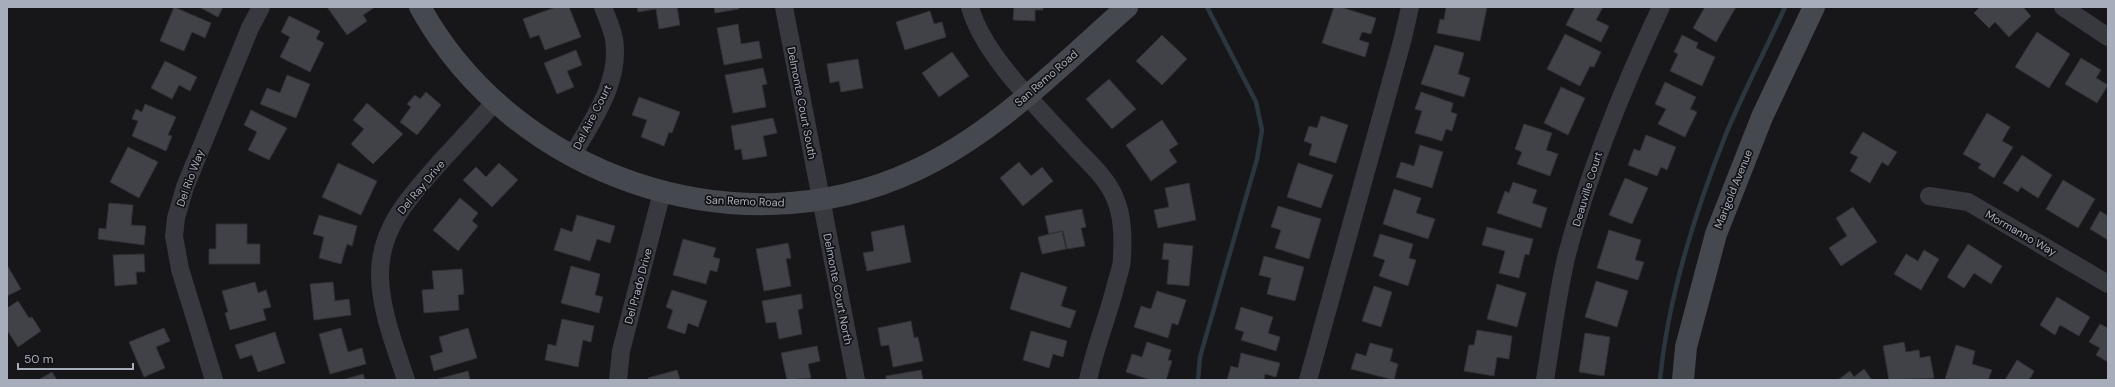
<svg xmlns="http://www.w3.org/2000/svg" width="2115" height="387" font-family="'DM Sans',sans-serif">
	<rect width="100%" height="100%" fill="#17171a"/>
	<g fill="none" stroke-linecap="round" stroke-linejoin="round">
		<path stroke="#2c363f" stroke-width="4.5" d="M1198 380 1200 357 1257 159 1262 130 1256 102 1207 7
			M1660 380C1668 296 1695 212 1726 134 1744 91 1766 49 1785 7"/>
	</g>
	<path fill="#414247" stroke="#313136" d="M174 7 211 23 205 38 192 32 184 51 160 41Z
		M199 7H223L218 17Z
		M327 7H375L363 15 367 21 347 35Z
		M556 7H569L581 37 545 50 539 35 530 38 523 19Z
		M637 7H677L680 25 659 29 656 9 638 12Z
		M714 7H738L739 9 715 13Z
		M1014 7H1043V10H1035V21L1013 20Z
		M1334 7H1340L1376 18 1371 34 1362 32 1359 40 1369 43 1365 57 1322 43Z
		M1446 7H1487L1480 41 1437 33 1440 19 1444 20Z
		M1575 7H1603L1596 20 1609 26 1601 42 1566 25Z
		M1705 7H1736L1716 42 1693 28Z
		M1980 7H2023L2031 16 2009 37 1995 22 1989 28 1974 13Z
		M930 11 934 24 942 22 946 37 905 50 896 22Z
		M289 16 320 31 316 39 324 43 310 72 280 57 290 37 281 32Z
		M738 24 741 44 759 41 762 58 724 65 717 28Z
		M2037 32 2070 54 2049 88 2015 67Z
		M1565 34 1601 52 1594 67 1590 66 1580 86 1547 69Z
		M1162 35 1187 59 1162 85 1136 61Z
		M1682 35 1698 43 1696 48 1715 57 1702 86 1670 71 1678 54 1674 52Z
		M1435 45 1464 53 1458 74 1470 78 1464 97 1421 84Z
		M576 50 582 65 567 71 574 87 557 94 544 63Z
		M952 52 969 76 939 97 922 73Z
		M2081 58 2101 70 2096 78 2108 85 2097 103 2065 84Z
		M858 59 863 88 841 92 839 81 830 83 827 64Z
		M165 61 197 77 190 91 179 85 172 99 151 88Z
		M763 68 767 84 762 85 766 107 733 113 725 75Z
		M287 75 310 84 296 118 260 104 267 88 280 93Z
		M1109 79 1136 109 1112 129 1086 99Z
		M1665 82 1696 97 1690 109 1697 112 1685 137 1658 124 1666 109 1655 104Z
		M1561 87 1585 98 1568 135 1544 123Z
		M426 92 441 105 417 135 400 122 411 107 407 104 415 95 420 99Z
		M1421 92 1453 103 1451 112 1457 114 1452 131 1446 129 1442 141 1415 133 1422 111 1415 109Z
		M639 97 680 112 672 133 669 132 664 146 641 137 647 120 632 115Z
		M367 103 403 134 373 164 351 144 364 129 353 120Z
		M145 104 176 117 168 135 172 136 166 151 132 136 138 121 132 119 136 109 142 112Z
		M251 110 287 128 269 160 248 150 257 132 244 125Z
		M1987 113 2010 127 2002 141 2013 147 1994 178 1978 168 1981 164 1963 154Z
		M1321 116 1348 125 1336 163 1309 155 1312 144 1304 141 1309 126 1317 128Z
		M773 118 777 133 763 136 767 156 743 160 741 149 735 150 731 126Z
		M1162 120 1178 144 1169 150 1177 162 1151 181 1126 145Z
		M1524 124 1552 133 1546 150 1558 154 1550 176 1517 164 1522 152 1515 149Z
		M1863 132 1897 152 1888 166 1882 162 1870 183 1850 171 1858 157 1850 153Z
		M1646 135 1676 147 1667 170 1661 167 1657 176 1628 165 1634 149 1640 151Z
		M1420 145 1443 152 1432 188 1396 177 1401 162 1414 166Z
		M128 147 158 162 139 198 110 182Z
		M2022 155 2052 175 2038 198 2021 187 2018 192 2003 183Z
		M1019 162 1031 176 1042 167 1053 181 1023 206 1000 178Z
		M338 163 377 181 361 215 322 197Z
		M499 163 518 180 492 207 463 180 476 167 486 177Z
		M1298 163 1333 175 1321 208 1287 197Z
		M1625 178 1648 188 1632 224 1609 215Z
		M2063 180 2095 199 2078 228 2046 209Z
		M1513 182 1537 190 1532 203 1547 208 1541 228 1497 213 1505 191 1509 193Z
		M1189 183 1196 220 1158 228 1154 210 1169 207 1165 188Z
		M1394 189 1421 198 1416 213 1435 219 1428 239 1383 224Z
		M460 198 478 213 472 221 478 226 458 251 433 230Z
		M109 203 133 205 131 225 146 226 144 245 98 239 99 228 106 229Z
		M1278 206 1321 219 1309 259 1275 248 1281 230 1271 227Z
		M1853 207 1877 242 1841 266 1829 248 1847 236 1836 218Z
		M1082 209 1086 227 1081 228 1085 246 1067 249 1063 231 1049 234 1045 216Z
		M2100 211 2108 216V240L2090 229Z
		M319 215 357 226 352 246 347 244 341 264 319 258 324 237 313 234Z
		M577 215 615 226 610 243 597 239 590 261 554 250 561 228 572 232Z
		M216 224H247V244H260V264H209V249H216Z
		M904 225 911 262 867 271 863 253 874 251 871 232Z
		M1487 227 1533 239 1529 255 1525 254 1519 278 1499 273 1505 251 1482 245Z
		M1609 230 1641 240 1635 260 1644 262 1638 280 1597 268Z
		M1062 231 1066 249 1042 254 1038 237Z
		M1380 234 1413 244 1409 258 1416 260 1408 286 1379 276 1385 260 1373 256Z
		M683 239 716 248 713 257 720 259 717 272 710 270 706 284 673 275Z
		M788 243 791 258 786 259 791 286 764 291 756 249Z
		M1164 243 1193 246 1189 286 1167 284 1169 260 1162 259Z
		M1968 244 2002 266 1991 284 1974 273 1964 288 1947 277Z
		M1924 250 1939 259 1921 290 1894 274 1906 254 1918 261Z
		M144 254 145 272H136L137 284 115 286 113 255Z
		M1264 256 1304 267 1295 301 1267 294 1271 278 1259 275Z
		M7 265 21 289 7 296Z
		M571 266 600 274 595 295 603 297 599 313 561 303Z
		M462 269 464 294 458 295 459 310 424 313 422 290 434 289 432 271Z
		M1021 272 1067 287 1061 306 1076 311 1070 328 1010 309Z
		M1596 281 1628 291 1617 327 1585 317Z
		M255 282 258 293 266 290 271 307 263 309 266 320 230 330 225 313 228 312 222 291Z
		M333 282 335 301 349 299 351 315 314 320 310 284Z
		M1497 284 1526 293 1517 327 1487 319Z
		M1374 286 1392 292 1381 327 1362 321Z
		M672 290 707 301 698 327 688 323 685 334 667 328 673 310 666 307Z
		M1157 291 1186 300 1178 325 1172 323 1168 338 1134 327 1141 306 1151 309Z
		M801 294 803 308 798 310 802 334 779 339 776 322 766 323 762 301Z
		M2057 297 2090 317 2079 336 2060 325 2055 335 2040 325Z
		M18 301 29 318 32 317 41 331 18 347 7 330V308Z
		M1241 307 1273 317 1268 333 1280 337 1276 351 1241 340 1244 332 1235 329Z
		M562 319 594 326 591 342 583 340 578 367 545 360 548 344 556 346Z
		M911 321 914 338 918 337 923 361 893 367 889 345 881 346 878 328Z
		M2100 324 2108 328V362L2096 355 2100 348 2089 342Z
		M164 328 170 341 156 347 165 368 144 377 129 342Z
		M341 328 348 352 362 348 366 364 330 374 319 334Z
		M468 328 477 358 434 371 430 356 443 352 439 337Z
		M1477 330 1512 336 1509 359 1497 357 1494 376 1464 371 1469 345H1474Z
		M1031 331 1067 341 1063 357 1053 354 1049 368 1023 360Z
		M275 332 285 363 258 372 252 355 240 359 235 345Z
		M1585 333 1610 337 1604 376 1579 372Z
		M1147 342 1171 350 1168 360 1172 361 1166 380H1151L1126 372 1132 354 1142 357Z
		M1904 342 1906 352 1919 350 1920 358 1930 356 1934 378 1889 380 1883 346Z
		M1370 343 1393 349 1390 361 1398 364 1394 380 1351 369 1356 353 1366 356Z
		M1956 345 1975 351 1972 364 1992 370 1988 380 1945 379Z
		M817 346 820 361 808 364 811 378 787 380 781 353Z
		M1241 353 1280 363 1276 377 1265 374 1264 380H1227L1231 366 1238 368Z
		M2017 360 2034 371 2031 377 2028 380H2005Z
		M1864 369 1872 380H1838L1850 371 1854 377Z
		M677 370 680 380H649L648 378Z
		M921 370 923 380H886V376Z
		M468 371 470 380 438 379Z
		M52 372 57 380H38Z
		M363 374 365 380H342Z"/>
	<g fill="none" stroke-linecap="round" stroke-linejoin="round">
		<path stroke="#38393f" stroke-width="18" d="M784 7 856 380
			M970 7C983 56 1044 113 1078 151 1091 164 1108 180 1115 198 1123 217 1123 238 1122 258 1122 267 1118 276 1116 284 1108 317 1095 347 1088 380
			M2063 7 2108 37
			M572 156C592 121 621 82 614 39 612 28 607 18 603 7
			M1929 196 1968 202 2108 284
			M214 380 180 269 174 236 176 218 185 187 250 28 261 7
			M406 380C395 346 380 310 380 274 380 226 412 194 442 160 460 141 478 121 495 102
			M618 380 621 351 662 192
			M1308 380 1403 38 1410 7
			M1545 380C1552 338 1557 295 1567 254 1590 168 1623 87 1661 7"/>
		<path stroke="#46484f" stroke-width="22" d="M420 7C514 177 737 253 914 171 995 134 1060 66 1127 7
			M1683 380 1686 347 1716 234 1762 117 1814 7"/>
	</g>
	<g text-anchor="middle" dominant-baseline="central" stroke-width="3.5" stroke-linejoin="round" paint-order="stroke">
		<g font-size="11" fill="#a8adbb" stroke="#121215">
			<text transform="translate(1046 78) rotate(-41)">San Remo Road</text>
			<text transform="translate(802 103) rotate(79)">Delmonte Court South</text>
			<text transform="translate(592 117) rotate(-63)">Del Aire Court</text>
			<text transform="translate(190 178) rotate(-70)">Del Rio Way</text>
			<text transform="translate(421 187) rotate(-50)">Del Ray Drive</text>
			<text transform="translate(1587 189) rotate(-73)">Deauville Court</text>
			<text transform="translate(1733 189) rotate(-68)">Marigold Avenue</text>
			<text transform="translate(745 201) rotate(2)">San Remo Road</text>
			<text transform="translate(2021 233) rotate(30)">Mormanno Way</text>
			<text transform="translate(638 286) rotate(-75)">Del Prado Drive</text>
			<text transform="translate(838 289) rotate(79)">Delmonte Court North</text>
		</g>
	</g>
	<rect width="2115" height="387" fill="none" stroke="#a8adbb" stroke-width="16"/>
	<path d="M18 363v6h115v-6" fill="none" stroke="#a8adbb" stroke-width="2"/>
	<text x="24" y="363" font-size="12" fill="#a8adbb" stroke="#121215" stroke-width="3" paint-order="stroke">50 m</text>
</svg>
